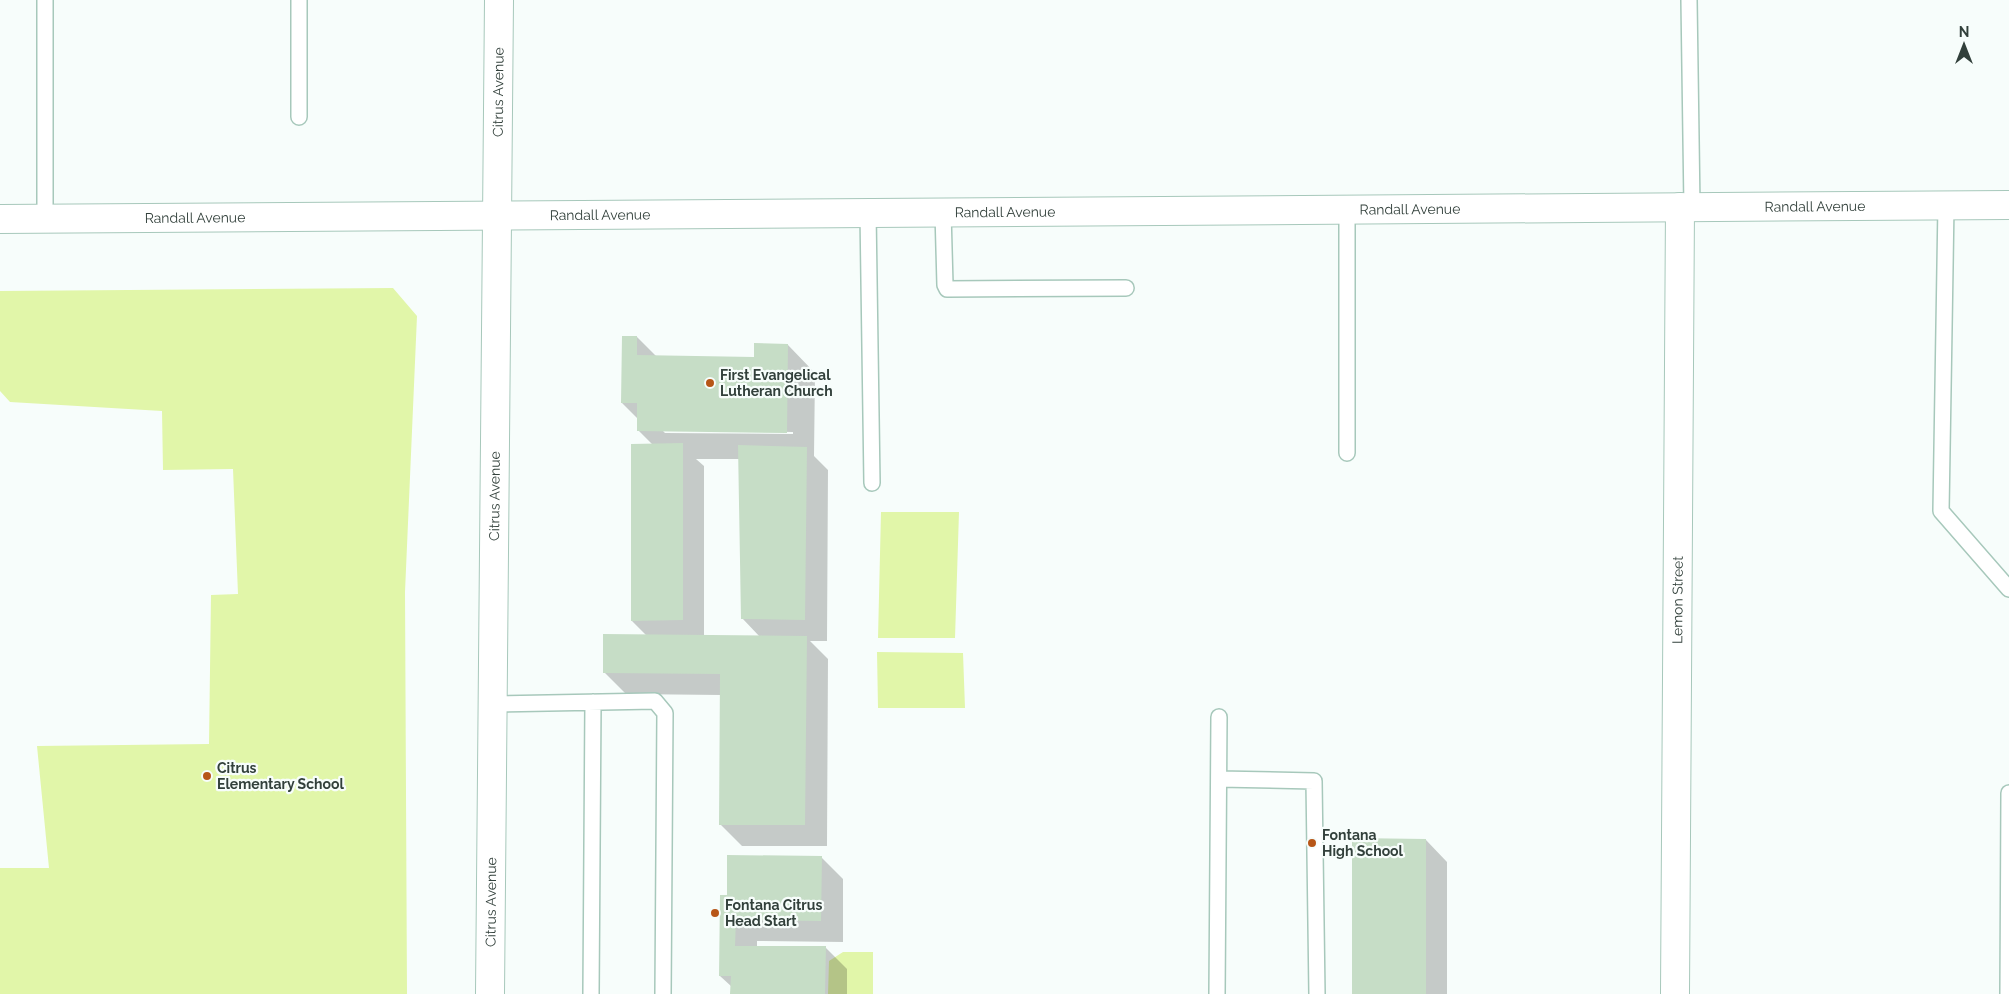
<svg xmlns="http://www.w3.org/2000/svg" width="2009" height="994" font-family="Raleway,sans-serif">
	<rect width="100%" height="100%" fill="#f7fdfb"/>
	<path fill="#e1f6a9" d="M393 288 417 316 405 592 407 994H0V868H49L37 746 209 744 211 595 238 594 233 469 163 470 162 411 10 402 0 391V291Z
		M881 512H959L955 638H878Z
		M877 652 963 653 965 708H878Z
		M843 952H873V994H828L829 961Z"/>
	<path fill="#0003" fill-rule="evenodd" d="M637 337 657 357 756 358 788 345 815 373 814 456 828 470 827 641H810L828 659 827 846H742L720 824 721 695 626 694 604 672 647 636 632 621 653 445 638 430V419L622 403ZM662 430 793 432V434L665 433ZM696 459H740L742 618 760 637 704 636V466Z
		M1426 840 1447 862V994H1353Z
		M821 857 843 879V942L757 941V947H825L847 969V994H732V987L720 976 728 896Z"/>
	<path fill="#c6ddc6" d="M622 336H637V355L754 357V343L788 344 787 433 637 431V403H621Z
		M683 443V620L631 621V444Z
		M738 445 807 447 805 620 741 619Z
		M603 634 807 636 805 825H719L720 674 603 673Z
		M1352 838 1426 839V994H1352Z
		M727 855 822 856 821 921 736 920 735 946H826L825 994H730L731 976H719L720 895H727Z"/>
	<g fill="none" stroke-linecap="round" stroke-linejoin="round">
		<defs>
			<path id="service" d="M45 0V219
				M299 0V117
				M1689 0 1692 207
				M1946 205 1941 511 2009 589
				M1347 209V453
				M868 212 872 483
				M943 212 945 285 947 289 1126 288
				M494 704 655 701 665 713 663 994
				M1219 779 1314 781 1317 994
				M591 994 593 702
				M1217 994 1219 717
				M2008 994 2009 793"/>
			<g id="minor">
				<path id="s1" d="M1675 994 1680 207"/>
			</g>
			<g id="tertiary">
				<path id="s2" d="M0 219 2009 205"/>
			</g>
			<g id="secondary">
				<path id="s3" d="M490 994 499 0"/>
			</g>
		</defs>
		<use href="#service" stroke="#a7c8bb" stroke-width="18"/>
		<use href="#minor" stroke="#a7c8bb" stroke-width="30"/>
		<use href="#tertiary" stroke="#a7c8bb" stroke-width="30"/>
		<use href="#secondary" stroke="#a7c8bb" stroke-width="30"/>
		<use href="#service" stroke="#fff" stroke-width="15"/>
		<use href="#minor" stroke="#fff" stroke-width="28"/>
		<use href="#tertiary" stroke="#fff" stroke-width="28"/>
		<use href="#secondary" stroke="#fff" stroke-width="28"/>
	</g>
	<g fill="#b75618" stroke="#f7fdfb" stroke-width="2">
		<circle cx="710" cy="383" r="5"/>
		<circle cx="207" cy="776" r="5"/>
		<circle cx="1312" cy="843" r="5"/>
		<circle cx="715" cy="913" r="5"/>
	</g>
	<g text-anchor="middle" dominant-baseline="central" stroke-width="4.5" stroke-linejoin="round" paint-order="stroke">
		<g font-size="14" fill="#32403b" stroke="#f7fdfb">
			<text stroke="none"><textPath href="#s3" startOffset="902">Citrus Avenue</textPath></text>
			<text stroke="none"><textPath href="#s2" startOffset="1815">Randall Avenue</textPath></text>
			<text stroke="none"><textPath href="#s2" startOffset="1410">Randall Avenue</textPath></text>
			<text stroke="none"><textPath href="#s2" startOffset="1005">Randall Avenue</textPath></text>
			<text stroke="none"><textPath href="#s2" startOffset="600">Randall Avenue</textPath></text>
			<text stroke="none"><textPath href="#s2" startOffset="195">Randall Avenue</textPath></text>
			<text stroke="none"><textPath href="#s3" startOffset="498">Citrus Avenue</textPath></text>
			<text stroke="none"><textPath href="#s1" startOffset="394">Lemon Street</textPath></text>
			<text stroke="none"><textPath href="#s3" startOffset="92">Citrus Avenue</textPath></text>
		</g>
		<g font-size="14" font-weight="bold" fill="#32403b" stroke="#f7fdfb" text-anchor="start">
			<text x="720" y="375">First Evangelical<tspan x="720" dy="16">Lutheran Church</tspan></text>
			<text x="217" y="768">Citrus<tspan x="217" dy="16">Elementary School</tspan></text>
			<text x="1322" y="835">Fontana<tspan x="1322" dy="16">High School</tspan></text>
			<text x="725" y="905">Fontana Citrus<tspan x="725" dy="16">Head Start</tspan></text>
		</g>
	</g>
	<g transform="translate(1964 45)" stroke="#f7fdfb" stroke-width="4" paint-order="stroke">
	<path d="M0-4L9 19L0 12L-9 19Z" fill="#32403b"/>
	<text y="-8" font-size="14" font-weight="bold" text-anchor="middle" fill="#32403b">N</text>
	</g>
</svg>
